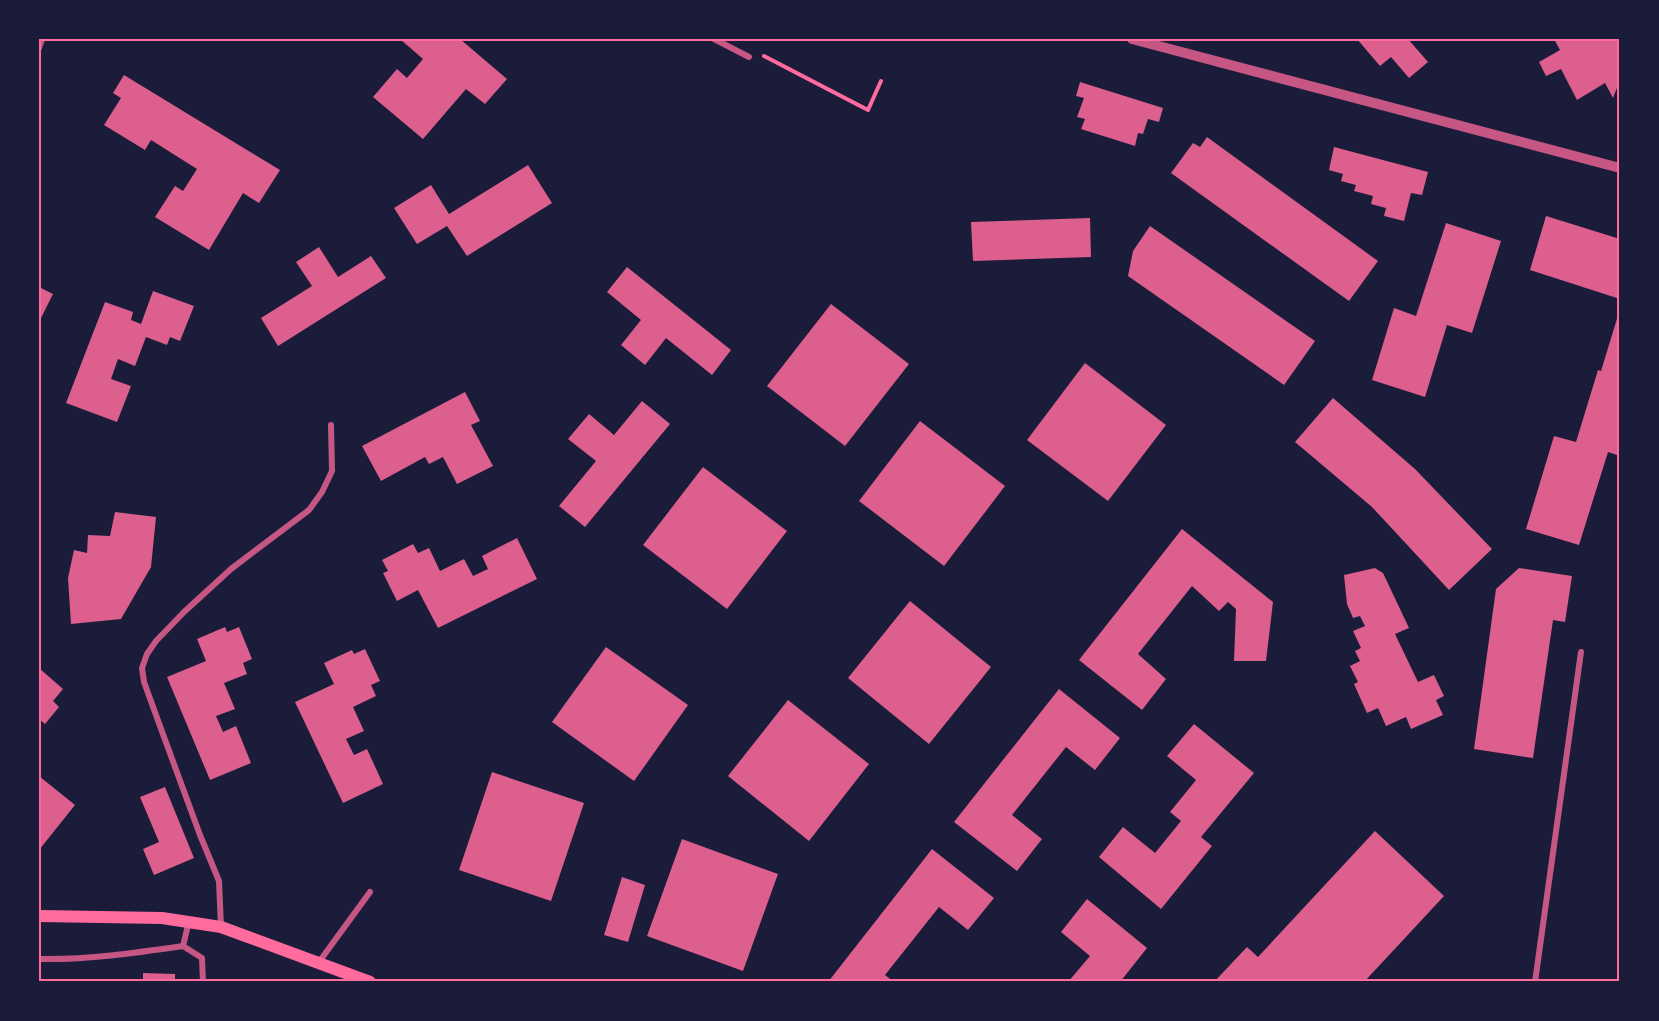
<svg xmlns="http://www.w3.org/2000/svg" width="1659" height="1021" font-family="Rubik,sans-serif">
	<rect width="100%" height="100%" fill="#1b1b3a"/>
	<path fill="#dd5f8e" d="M400 39H460L507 79 485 104 466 89 423 139 373 97 397 69 407 78 423 59Z
		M1357 39H1408L1428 62 1409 78 1391 57 1380 66Z
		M1554 39H1620V80L1613 98 1605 83 1577 100 1561 69 1546 76 1539 62 1560 50Z
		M124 75 280 170 259 203 243 193 209 250 155 217 175 186 183 191 197 169 151 140 145 150 104 125 121 98 113 93Z
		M1080 82 1163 108 1159 122 1148 119 1143 134 1138 133 1135 146 1081 129 1085 119 1077 117 1084 98 1076 96Z
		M1207 137 1378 261 1349 301 1171 173 1193 143 1200 147Z
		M1334 147 1428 172 1422 195 1411 193 1404 221 1384 216 1386 208 1371 204 1373 196 1354 191 1356 185 1341 181 1343 174 1329 170Z
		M528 165 552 203 467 256 447 226 417 244 394 208 431 185 449 214Z
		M1546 216 1620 239V299L1530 270Z
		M1090 218 1091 257 973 261 971 222Z
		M1446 223 1501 241 1472 333 1447 325 1425 397 1372 380 1394 308 1416 316Z
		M1150 226 1315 341 1284 385 1128 276 1133 251Z
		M319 247 338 277 371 256 386 278 278 346 261 318 312 286 296 262Z
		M627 267 731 350 712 375 666 338 645 365 621 345 641 320 607 292Z
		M39 287 53 294 39 322Z
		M153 291 194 306 180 341 170 337 167 345 146 337 135 366 118 359 111 379 131 386 117 422 66 403 105 302 133 312 131 320 141 324Z
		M831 304 909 364 845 446 767 386Z
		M1619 312 1620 456 1608 452 1579 545 1526 529 1554 436 1576 442 1598 370 1601 371Z
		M1085 363 1166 425 1108 501 1027 440Z
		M465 392 480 421 471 425 493 466 457 484 443 457 429 464 425 457 381 481 362 446Z
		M1333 398 1415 469 1492 549 1449 590 1372 507 1295 442Z
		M642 401 670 424 585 527 559 506 596 461 568 439 589 414 614 435Z
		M920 421 1005 486 944 566 859 501Z
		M703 467 787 531 727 609 643 545Z
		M115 512 156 517 151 567 121 619 71 624 68 578 74 550 87 553 88 535 110 536Z
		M1182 529 1273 602 1266 661H1234L1236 609 1228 602 1219 611 1192 586 1138 654 1166 679 1142 710 1079 660Z
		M517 538 537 579 438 628 418 590 397 601 383 573 388 571 382 560 413 544 418 553 429 548 440 571 464 559 473 576 488 569 482 556Z
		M1375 568 1383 573 1409 628 1395 634 1418 682 1434 675 1444 696 1436 700 1443 715 1411 729 1406 717 1386 726 1378 708 1367 713 1354 684 1358 682 1350 666 1360 661 1355 651 1361 648 1353 631 1365 626 1360 616 1353 618 1347 604 1344 575Z
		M1519 568 1572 576 1565 622 1553 620 1533 758 1474 749 1496 589Z
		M910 601 991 667 929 744 848 678Z
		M225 627 227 632 239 627 252 659 243 663 247 674 224 683 235 709 216 716 223 732 236 726 251 763 210 780 167 677 206 661 197 639Z
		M606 647 688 705 634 781 552 722Z
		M365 649 380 681 371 685 376 696 353 707 364 731 346 739 354 755 367 749 383 784 343 803 295 702 334 684 324 663 352 650 354 654Z
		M39 668 63 689 53 701 59 707 45 724 39 719Z
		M1059 689 1120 738 1095 770 1066 747 1012 815 1042 839 1017 871 954 822Z
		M788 700 869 764 809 841 728 776Z
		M1194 724 1254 773 1201 837 1212 846 1161 909 1099 857 1123 827 1155 853 1181 821 1170 812 1196 780 1167 756Z
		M492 772 584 803 551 901 459 870Z
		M39 776 75 805 39 850Z
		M165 787 194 858 154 875 143 849 159 842 140 797Z
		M1375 831 1444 896 1364 982H1214L1247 947 1258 957Z
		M682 839 778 874 743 971 647 936Z
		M932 849 994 898 968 930 939 907 885 975 894 982H828Z
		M622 877 645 885 628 942 604 935Z
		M1087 899 1147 948 1120 982H1068L1090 956 1061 932Z
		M143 973 175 974V982H143Z"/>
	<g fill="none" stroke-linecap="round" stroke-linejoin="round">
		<path stroke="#ff6b9d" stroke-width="4" d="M764 56 868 110 881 81"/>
		<path stroke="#c65784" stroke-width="4.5" d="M39 50 43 39"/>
		<path stroke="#c65784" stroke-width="6" d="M714 39 749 57
			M189 921 183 946 202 958 203 982
			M221 927 219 881 200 835 160 726 144 682 142 668 147 654 156 641 184 612 231 569 309 510 322 492 332 471 331 425
			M39 959C87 960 135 953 183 946
			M319 962 370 892
			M1535 982 1581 652"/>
		<path stroke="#c65784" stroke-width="10" d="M1132 39 1620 168"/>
		<path stroke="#ff6b9d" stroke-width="12" d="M39 916 162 918 221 927 370 982"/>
	</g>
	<rect width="1659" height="1021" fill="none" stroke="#1b1b3a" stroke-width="81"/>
	<rect x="40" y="40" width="1578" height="940" fill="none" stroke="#ff6b9d" stroke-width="2"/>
</svg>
